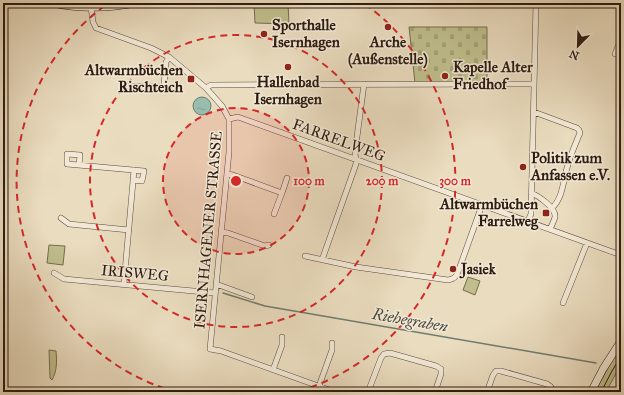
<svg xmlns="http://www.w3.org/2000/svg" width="624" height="395" font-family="'IM FELL Great Primer',serif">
	<defs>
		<pattern id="cemetery-stones" width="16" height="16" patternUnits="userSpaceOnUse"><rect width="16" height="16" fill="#bfbe8c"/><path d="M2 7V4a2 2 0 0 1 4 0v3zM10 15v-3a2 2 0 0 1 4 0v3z" fill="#a4a378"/></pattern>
		<pattern id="water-ripples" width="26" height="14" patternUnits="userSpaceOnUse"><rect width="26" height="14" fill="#98bcad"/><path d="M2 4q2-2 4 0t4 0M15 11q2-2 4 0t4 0" fill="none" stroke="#83a194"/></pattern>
	</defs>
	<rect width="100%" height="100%" fill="#eadcbf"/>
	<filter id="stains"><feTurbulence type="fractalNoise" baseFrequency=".005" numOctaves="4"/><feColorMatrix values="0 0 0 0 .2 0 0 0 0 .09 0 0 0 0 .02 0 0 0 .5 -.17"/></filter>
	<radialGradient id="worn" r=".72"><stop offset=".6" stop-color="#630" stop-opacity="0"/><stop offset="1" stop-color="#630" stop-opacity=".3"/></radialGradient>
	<path fill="#bfbe8c" stroke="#766c4e" d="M254 3H288L289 24 255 23Z
		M49 245 65 246 63 265 47 263Z
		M468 277 480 281 475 295 463 290Z
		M621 344V364L606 392H595Z
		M49 350 56 351C57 361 57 371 52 380L50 378Z"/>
	<path fill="url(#cemetery-stones)" stroke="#766c4e" d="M409 27H487V82L415 83Z"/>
	<path fill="url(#water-ripples)" stroke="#6e7c6f" d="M193 106a9 9 0 1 1 18 0a9 9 0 1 1-18 0Z"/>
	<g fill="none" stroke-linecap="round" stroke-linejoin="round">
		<path stroke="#6e7c6f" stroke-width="1.5" d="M223 293 265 306 596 363"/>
		<defs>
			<path id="street" d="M91 7 93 22 96 28 151 48 169 57 206 88 222 106 229 119V152L210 349 221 351 335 392
				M615 54 621 39
				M129 86 163 87 164 85 166 62 169 57
				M206 88 211 85C318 84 426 85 534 84
				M534 112 577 128 579 130 580 133C575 145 570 156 567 168 563 181 563 198 552 208
				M229 119 238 117 621 255
				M79 165 80 155 67 154V164L144 171 142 181 133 180
				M227 174 233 175 282 193 274 214
				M282 193 287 178
				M531 193C539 196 556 208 555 217 554 221 552 225 550 229
				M61 218 69 224 129 230
				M528 221 531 214 536 3
				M221 232 228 233 265 246 269 245
				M305 256 356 267 448 280C454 279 456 277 458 272L482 205
				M322 260 356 164 355 152 364 84
				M54 273 64 279 215 293
				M124 283 134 170
				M216 284 252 297
				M563 303 587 243
				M273 370 282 345V337
				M319 386 332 350V343
				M368 392 381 358 384 354 390 353 436 366 441 369V374L435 392
				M487 392 493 375 496 371H501L547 384 551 387V392
				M619 392 621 389"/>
			<path id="secondary" d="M53 3C80 9 109 8 136 3
				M591 392 603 369 621 341"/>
		</defs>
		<use href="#street" stroke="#5d4b3c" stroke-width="6"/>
		<use href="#secondary" stroke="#2e1b11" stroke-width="8"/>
		<use href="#street" stroke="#f1e8d5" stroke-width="5"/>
		<use href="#secondary" stroke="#f1e8d5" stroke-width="7"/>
		<path stroke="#2e1b11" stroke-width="1" d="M601 392 612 371 621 356"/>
	</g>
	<circle cx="236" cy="181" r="73" fill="#d62828" fill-opacity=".12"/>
	<g fill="none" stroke="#d62828" stroke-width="2" stroke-dasharray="7 5">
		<circle cx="236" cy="181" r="73"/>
		<circle cx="236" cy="181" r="146"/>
		<path d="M176 392A219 219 0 0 1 107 4M365 4A219 219 0 0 1 296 392"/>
	</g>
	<g fill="#8f2418" stroke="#f1e8d5" stroke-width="1.5">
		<circle cx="388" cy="27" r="4"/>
		<circle cx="264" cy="34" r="4"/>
		<circle cx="288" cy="67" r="4"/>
		<circle cx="445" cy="76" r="4"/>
		<rect x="187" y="75" width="8" height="8" rx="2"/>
		<circle cx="523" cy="167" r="4"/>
		<rect x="542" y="209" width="8" height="8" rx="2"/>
		<circle cx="453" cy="269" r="4"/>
	</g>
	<g text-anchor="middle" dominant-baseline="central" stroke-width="3" stroke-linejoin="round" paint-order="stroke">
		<g font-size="15" font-weight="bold" fill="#2e1b11" stroke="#f1e8d5" text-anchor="start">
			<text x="272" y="25">Sporthalle<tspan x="272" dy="17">Isernhagen</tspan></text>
			<text x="388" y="42" text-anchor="middle">Arche<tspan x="388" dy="17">(Außenstelle)</tspan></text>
			<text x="453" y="67">Kapelle Alter<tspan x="453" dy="17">Friedhof</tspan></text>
			<text x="183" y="70" text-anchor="end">Altwarmbüchen<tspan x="183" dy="17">Rischteich</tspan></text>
			<text x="288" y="82" text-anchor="middle">Hallenbad<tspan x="288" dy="17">Isernhagen</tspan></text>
			<text x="531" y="158">Politik zum<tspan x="531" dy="17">Anfassen e.V.</tspan></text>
			<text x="538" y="204" text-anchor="end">Altwarmbüchen<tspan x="538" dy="17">Farrelweg</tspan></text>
			<text x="461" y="269">Jasiek</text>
		</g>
		<g font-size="15" fill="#2e1b11" stroke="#f1e8d5">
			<text transform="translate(339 140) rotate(20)">FARRELWEG</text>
			<text transform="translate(208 230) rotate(-85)">ISERNHAGENER STRASSE</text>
			<text transform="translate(135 273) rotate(5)">IRISWEG</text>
		</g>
		<g font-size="16" font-style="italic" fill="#4e4b40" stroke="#f1e8d5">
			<text transform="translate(410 320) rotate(10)">Riehegraben</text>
		</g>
	</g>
	<circle cx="236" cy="181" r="6" fill="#d62828" stroke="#f1e8d5" stroke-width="2"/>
	<g font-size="12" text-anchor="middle" font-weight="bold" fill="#d62828" stroke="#f1e8d5" stroke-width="3" stroke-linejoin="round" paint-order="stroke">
		<text x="309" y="185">100 m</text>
		<text x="382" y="185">200 m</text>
		<text x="455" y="185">300 m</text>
	</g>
	<rect width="624" height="395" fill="none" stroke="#eadcbf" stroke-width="16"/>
	<rect x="4" y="4" width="616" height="387" fill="none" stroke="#2e1b11" stroke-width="2"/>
	<rect x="8" y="8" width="608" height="379" fill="none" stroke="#2e1b11"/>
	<g transform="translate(578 46) rotate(203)" stroke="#f1e8d5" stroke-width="3" paint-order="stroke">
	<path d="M0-3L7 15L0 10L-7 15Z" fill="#2e1b11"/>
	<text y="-6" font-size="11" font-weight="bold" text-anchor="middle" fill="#2e1b11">N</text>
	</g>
	<rect width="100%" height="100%" filter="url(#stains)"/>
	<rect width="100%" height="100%" fill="url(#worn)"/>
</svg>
